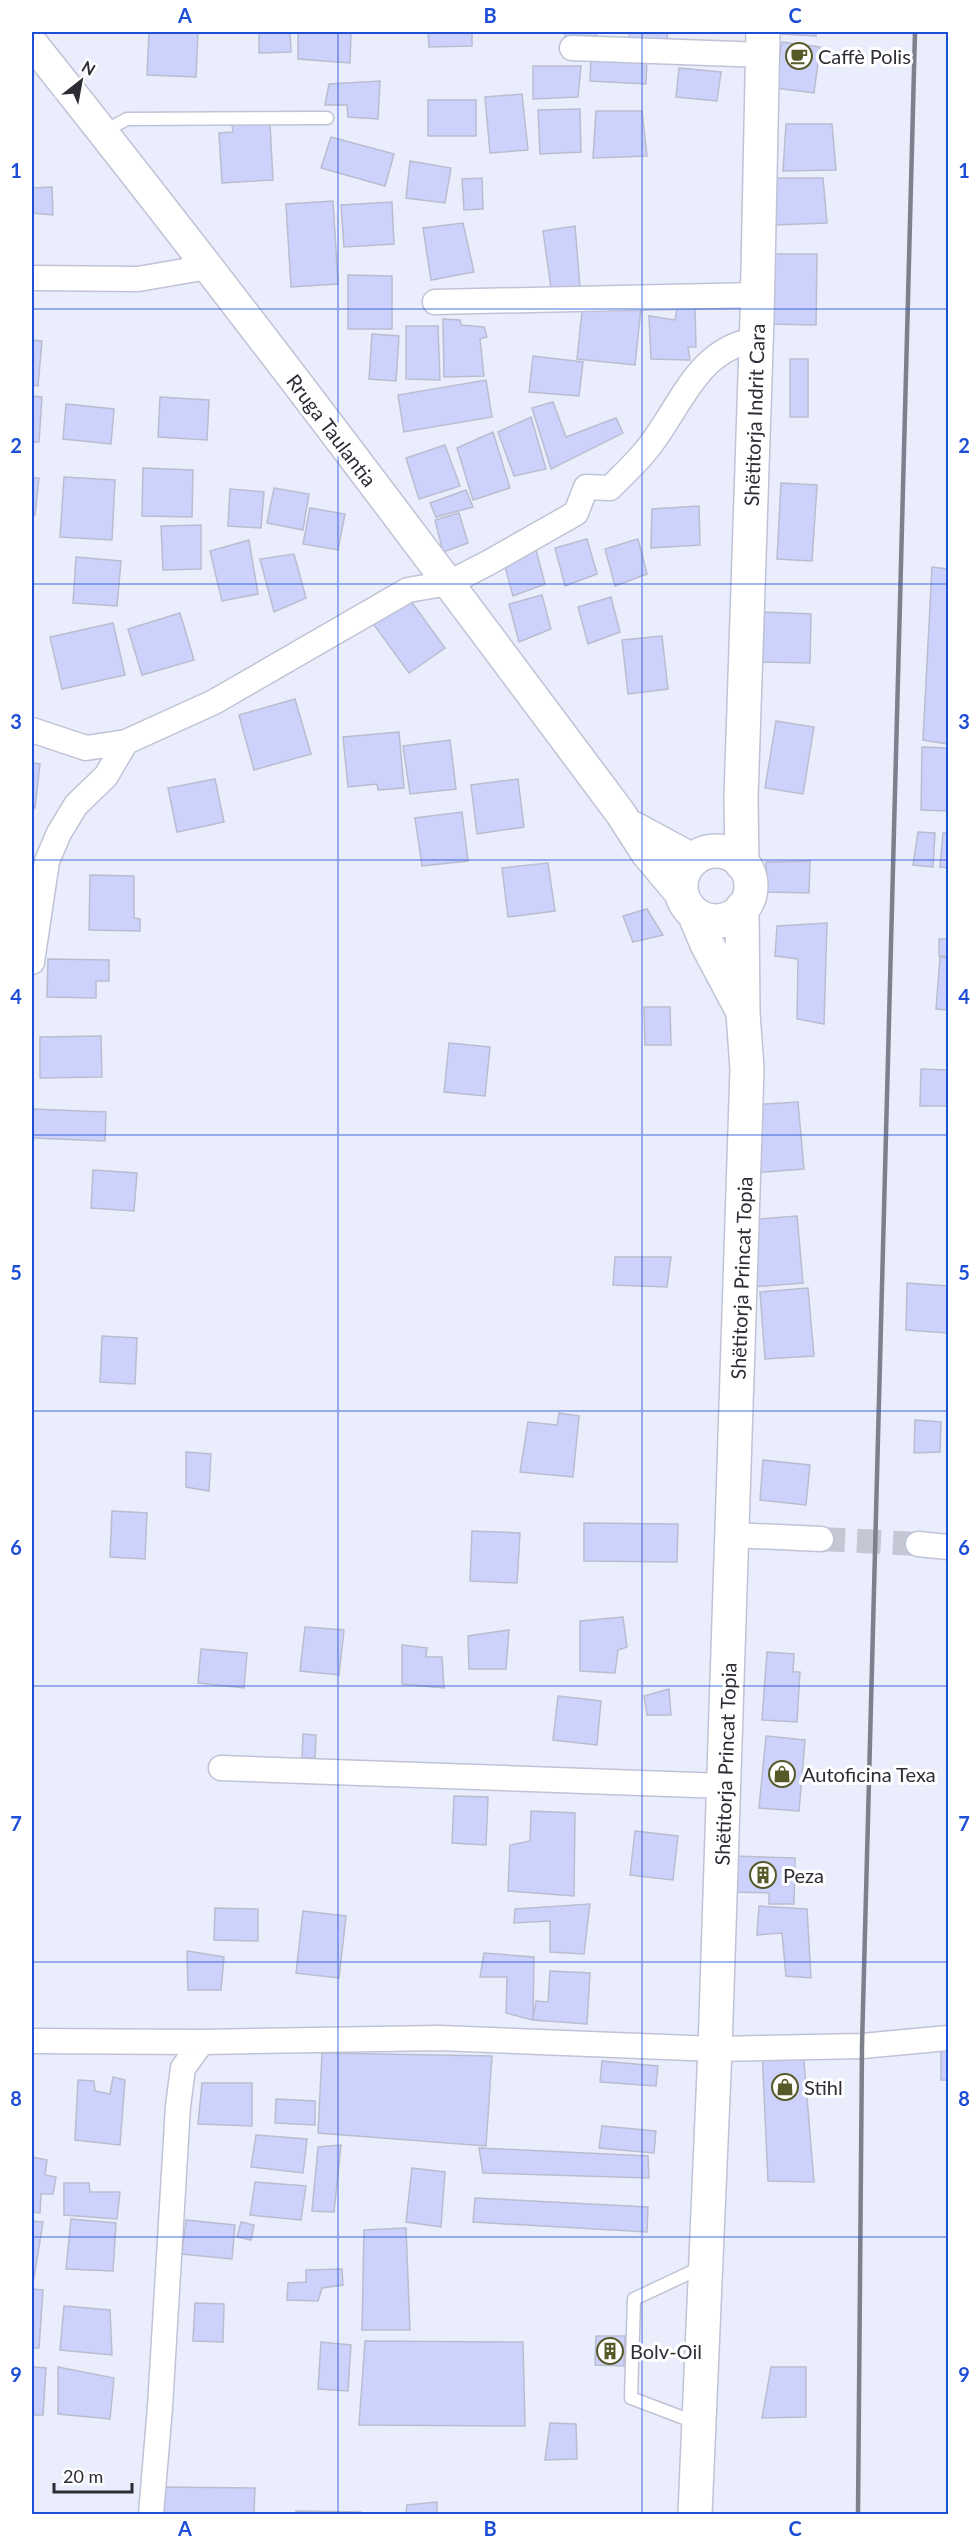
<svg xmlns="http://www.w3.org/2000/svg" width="980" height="2546" font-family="Lato,sans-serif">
	<rect width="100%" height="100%" fill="#eaedfc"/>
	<path fill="#ccd2fb" stroke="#babdd0" stroke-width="1.5" d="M149 32H198L196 77 147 75Z
		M259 32H290L291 52 259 53Z
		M298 32H351L350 63 298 59Z
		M428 32H472V46L429 47Z
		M565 32H596V41H565Z
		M629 32H667L668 42 630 43Z
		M782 32H816V36L782 34Z
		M782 42 820 47 814 93 775 88Z
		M591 56 647 59 646 84 590 81Z
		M533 66H581L578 97 533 99Z
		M679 68 721 72 717 101 676 97Z
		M380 81 378 119 348 117 347 105H325L329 84Z
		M522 94 528 150 490 153 485 97Z
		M428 100H476V136H428Z
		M580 109 581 152 540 154 538 110Z
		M596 111H642L647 156 593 158Z
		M270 124 273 180 222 183 219 133 233 132 232 125Z
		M786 124H832L836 170 783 171Z
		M331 137 394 154 385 186 321 168Z
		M410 161 451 168 445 203 406 198Z
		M482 178 483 209 464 210 462 179Z
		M776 178H823L827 223 774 225Z
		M52 187 53 215 32 213V188Z
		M333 201 338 284 291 287 286 204Z
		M392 202 394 244 344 247 341 205Z
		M463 223 474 272 431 280 423 228Z
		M575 226 580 287 551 288 543 231Z
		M771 254H817L816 325 770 324Z
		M348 275 392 276V329H348Z
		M583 302 641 308 635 365 577 359Z
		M677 308 695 309 696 347H688L690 360 651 359 649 316 675 320Z
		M443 319 460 320 461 325 484 327 487 337 480 339 484 376 444 377Z
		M406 326H438L440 380 406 379Z
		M372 334 399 336 396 381 369 379Z
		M32 340 42 341 38 386 32 385Z
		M533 356 583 362 579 396 529 392Z
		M790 359H808V417H790Z
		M486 380 492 417 404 432 398 395Z
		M32 396 42 397 39 442H32Z
		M160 397 209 400 207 440 158 437Z
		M553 402 566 437 616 418 623 433 551 469 532 408Z
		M66 404 114 409 111 444 63 439Z
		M531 417 546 469 514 476 498 432Z
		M493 432 510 488 473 500 457 448Z
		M445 445 460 486 419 499 406 458Z
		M143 468 193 470 192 517 142 516Z
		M64 477 115 480 112 540 60 537Z
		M32 478H39L35 515 32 514Z
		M781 483 817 485 812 561 777 559Z
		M274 488 309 494 303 530 267 523Z
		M230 489 264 492 261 528 228 526Z
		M466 490 473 507 436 517 430 503Z
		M699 506 700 545 651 548 652 509Z
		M310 508 345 514 338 550 303 544Z
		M459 513 468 543 443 552 435 520Z
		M201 525V569L163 570 161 526Z
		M587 539 597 574 565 586 555 548Z
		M638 539 647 574 615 586 605 549Z
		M249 540 258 594 222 601 210 551Z
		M536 550 545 584 513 596 503 559Z
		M294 554 306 598 274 612 260 559Z
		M76 557 121 561 117 606 73 603Z
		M932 567 948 569V744L923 740Z
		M542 595 551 629 519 642 509 604Z
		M408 597 445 648 409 673 372 622Z
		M611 597 620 632 588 644 578 607Z
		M764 612 811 614 810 663 763 662Z
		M180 613 194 660 142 675 128 629Z
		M113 623 125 675 62 689 50 637Z
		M662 636 668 689 628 694 622 640Z
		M295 699 311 754 254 770 239 715Z
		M776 721 814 727 803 794 765 788Z
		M399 732 404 788 378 790 377 784 348 787 343 737Z
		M450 740 456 789 410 794 403 746Z
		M922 747 948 748V811L921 810Z
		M32 763 40 764 35 808H32Z
		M215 779 224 822 177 832 168 788Z
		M518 779 524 827 477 834 471 785Z
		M462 812 468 861 422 866 415 818Z
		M918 832 935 833 933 867 913 865Z
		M943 833H948V868L940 867Z
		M810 861 809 893 767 892 766 862Z
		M548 863 555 911 508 917 502 868Z
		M90 875 134 876V918L140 919V931L89 930Z
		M647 909 663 935 633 942 623 916Z
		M827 923 824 1024 797 1019 798 959 775 956 777 926Z
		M939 939H948V956H939Z
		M940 957 948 958V1010L936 1009Z
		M48 959 109 960V981H96V998L47 997Z
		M644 1007H670L671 1045H645Z
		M101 1036 102 1077 40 1078V1037Z
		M449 1043 490 1047 485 1096 444 1092Z
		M921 1069 948 1070V1106H920Z
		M798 1102 804 1169 754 1173 749 1105Z
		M32 1109 106 1112 105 1141 32 1138Z
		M93 1170 137 1173 134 1211 91 1208Z
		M797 1216 803 1283 753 1287 748 1220Z
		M615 1257H671L667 1287 613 1285Z
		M907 1283 948 1286V1333L906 1330Z
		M808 1288 814 1356 765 1359 760 1292Z
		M102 1336 137 1338 135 1384 100 1382Z
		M559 1413 579 1416 573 1477 520 1472 528 1422 557 1425Z
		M915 1420 941 1422 940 1452 914 1453Z
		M186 1452 211 1454 209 1491 186 1487Z
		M763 1460 810 1465 806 1505 760 1500Z
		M112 1511 147 1513 145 1559 110 1557Z
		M584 1523 678 1524 677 1562 584 1561Z
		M472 1531 520 1533 517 1583 470 1581Z
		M623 1617 627 1647 618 1650 615 1673 580 1671V1621Z
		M305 1627 344 1630 339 1675 300 1671Z
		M509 1630 506 1669H469L468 1636Z
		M402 1645 427 1648 426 1657H442L444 1688 402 1684Z
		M201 1649 247 1653 244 1688 198 1683Z
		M767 1652 794 1654 793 1672H800L797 1722 762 1720Z
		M669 1689 671 1715H647L644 1696Z
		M558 1696 601 1701 597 1745 553 1740Z
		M303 1734 316 1735 315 1758H302Z
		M766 1736 805 1740 799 1811 759 1808Z
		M454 1796 488 1797 486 1845 452 1843Z
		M531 1811 575 1813 574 1896 508 1891 510 1845 530 1841Z
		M635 1831 678 1836 673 1880 630 1875Z
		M733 1856 795 1858 794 1904H769V1893L732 1892Z
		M590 1904 584 1954 550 1952V1921L514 1923 515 1909Z
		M759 1906 807 1909 811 1978 786 1976 782 1933 757 1935Z
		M215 1908 258 1909V1941L214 1940Z
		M303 1911 346 1916 339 1978 296 1973Z
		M187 1951 224 1957 221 1990H188Z
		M484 1953 534 1957 533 2020 506 2013 507 1977H480Z
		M550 1971 590 1973 587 2024 533 2020 536 2001 548 2002Z
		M803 2049 814 2182 768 2181 762 2050Z
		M941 2050 948 2051V2080H941Z
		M322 2053 492 2056 486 2146 318 2133Z
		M602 2061 658 2066 656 2086 600 2082Z
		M113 2077 125 2080 120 2145 75 2140 78 2080 94 2081 95 2091 110 2094Z
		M202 2083H252V2126L198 2124Z
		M276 2099 315 2101V2125L275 2123Z
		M602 2126 656 2131 654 2153 599 2148Z
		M256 2135 307 2139 303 2173 251 2167Z
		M341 2145 334 2212 312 2211 318 2147Z
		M479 2148 648 2156 649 2178 483 2173Z
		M32 2157 47 2160 45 2175 56 2177 53 2194H41L40 2213 32 2212Z
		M412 2168 445 2172 441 2227 406 2222Z
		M255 2182 306 2186 301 2220 250 2215Z
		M64 2183H89L90 2192H120L117 2219 64 2215Z
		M475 2198 648 2207 647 2232 473 2222Z
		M71 2219 116 2223 113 2271 66 2269Z
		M186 2220 235 2225 232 2259 182 2254Z
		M32 2221 43 2222 34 2278H32Z
		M241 2222 254 2225 251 2240 237 2237Z
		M406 2228 410 2330H362L364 2230Z
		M342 2269 343 2285 322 2288 318 2301 287 2300 288 2283 306 2282V2270Z
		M32 2289 43 2290 39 2348H32Z
		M195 2303 224 2304 223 2342 193 2341Z
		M64 2306 110 2310 112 2355 60 2350Z
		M596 2336H625L624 2366 595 2365Z
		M365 2341 523 2342 525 2426 359 2425Z
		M321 2342 351 2345 348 2391 318 2389Z
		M32 2367 46 2368 43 2415H32Z
		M58 2367 114 2378 110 2419 58 2414Z
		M771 2367H806V2417L762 2418Z
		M550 2423 576 2424 577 2459 545 2460Z
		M158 2487 255 2488 254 2514H158Z
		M437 2502V2514H406L407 2505Z
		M296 2511 361 2512V2514H296Z"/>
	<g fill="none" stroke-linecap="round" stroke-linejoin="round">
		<path stroke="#c4c7d4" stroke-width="24" stroke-dasharray="24 12" stroke-linecap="butt" d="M821 1539 918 1544"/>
		<defs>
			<path id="service" d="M103 132 127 119 327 118
				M697 2423 631 2398 634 2299 702 2267"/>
			<path id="minor" d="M572 48 763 55
				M32 278 138 279 208 267
				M435 302 757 295
				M32 730 86 748 126 742
				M32 962 47 861 59 833 76 805 106 776 126 742 214 702 408 590 449 583 488 563 576 513 586 487 610 488C623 475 637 462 648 448 681 407 697 348 756 340
				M732 1535 821 1539
				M918 1544 948 1547
				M221 1768 724 1786
				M32 2041 202 2042 439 2038 715 2049 862 2046 948 2038
				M151 2514 160 2407 178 2106 183 2068 202 2042"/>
			<path id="tertiary" d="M32 43C234 296 428 555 621 814L646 853 683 897
				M634 827 693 859"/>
			<path id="secondary" d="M681 886a35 35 0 1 1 70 0a35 35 0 1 1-70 0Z
				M742 864 741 798 757 317 763 32
				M694 913 707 944 741 1008
				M695 2514 715 2049 747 1069 743 1013 742 908"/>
		</defs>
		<use href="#service" stroke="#c0c3d6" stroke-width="15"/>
		<use href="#minor" stroke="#c0c3d6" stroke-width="27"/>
		<use href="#tertiary" stroke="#c0c3d6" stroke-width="33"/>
		<use href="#secondary" stroke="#c0c3d6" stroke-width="36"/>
		<use href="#service" stroke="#fff" stroke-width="12"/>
		<use href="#minor" stroke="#fff" stroke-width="24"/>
		<use href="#tertiary" stroke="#fff" stroke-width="30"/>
		<use href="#secondary" stroke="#fff" stroke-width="33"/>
		<path stroke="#7e808b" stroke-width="4.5" d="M858 2514 862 2046 915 32"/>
	</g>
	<path fill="none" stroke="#1d4ed8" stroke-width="1.5" stroke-opacity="0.55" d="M338 32V2514M642 32V2514M32 309H948M32 584H948M32 860H948M32 1135H948M32 1411H948M32 1686H948M32 1962H948M32 2237H948"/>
	<defs>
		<symbol id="cafe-ring" viewBox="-11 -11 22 22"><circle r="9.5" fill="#fff" stroke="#575a28" stroke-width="1.5"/><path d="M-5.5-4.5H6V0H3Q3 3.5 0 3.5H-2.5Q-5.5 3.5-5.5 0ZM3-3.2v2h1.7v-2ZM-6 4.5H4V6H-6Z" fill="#575a28"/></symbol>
		<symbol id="shop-ring" viewBox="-11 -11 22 22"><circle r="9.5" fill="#fff" stroke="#575a28" stroke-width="1.5"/><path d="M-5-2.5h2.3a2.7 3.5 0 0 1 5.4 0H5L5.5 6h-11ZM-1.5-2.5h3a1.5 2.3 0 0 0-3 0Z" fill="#575a28"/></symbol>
		<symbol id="building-ring" viewBox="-11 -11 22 22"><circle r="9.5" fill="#fff" stroke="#575a28" stroke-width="1.5"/><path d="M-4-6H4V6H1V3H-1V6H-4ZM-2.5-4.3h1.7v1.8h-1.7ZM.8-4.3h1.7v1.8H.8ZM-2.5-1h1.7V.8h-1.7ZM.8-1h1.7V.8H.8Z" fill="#575a28"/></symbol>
	</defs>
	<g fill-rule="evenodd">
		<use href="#cafe-ring" x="784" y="41" width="30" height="30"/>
		<use href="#shop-ring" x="767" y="1759" width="30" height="30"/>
		<use href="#building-ring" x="748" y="1860" width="30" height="30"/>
		<use href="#shop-ring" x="770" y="2072" width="30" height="30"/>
		<use href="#building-ring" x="595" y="2336" width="30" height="30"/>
	</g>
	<g text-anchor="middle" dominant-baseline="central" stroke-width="6" stroke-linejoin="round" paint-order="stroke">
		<g font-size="20" fill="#2c2d35" stroke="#fff" text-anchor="start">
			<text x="818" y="56">Caffè Polis</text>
			<text x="802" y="1774">Autoficina Texa</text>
			<text x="783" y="1875">Peza</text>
			<text x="804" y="2087">Stihl</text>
			<text x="630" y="2351">Bolv-Oil</text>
		</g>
		<g font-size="20" fill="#2c2d35" stroke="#fff">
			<text transform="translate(754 415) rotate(-88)">Shëtitorja Indrit Cara</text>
			<text transform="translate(332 430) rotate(53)">Rruga Taulantia</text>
			<text transform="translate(741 1278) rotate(-88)">Shëtitorja Princat Topia</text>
			<text transform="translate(725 1764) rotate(-88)">Shëtitorja Princat Topia</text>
		</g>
	</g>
	<rect width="980" height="2546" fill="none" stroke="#ffffff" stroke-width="66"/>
	<g transform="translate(81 81) rotate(31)" stroke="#ffffff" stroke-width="4.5" paint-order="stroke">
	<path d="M0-4.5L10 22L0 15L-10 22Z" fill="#2c2d35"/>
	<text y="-9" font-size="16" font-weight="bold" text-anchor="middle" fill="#2c2d35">N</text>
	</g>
	<path d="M54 2483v9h78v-9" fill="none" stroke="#2c2d35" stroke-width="3"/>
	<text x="63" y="2483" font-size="18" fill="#2c2d35" stroke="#ffffff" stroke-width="4.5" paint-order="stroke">20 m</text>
	<rect x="33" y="33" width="914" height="2480" fill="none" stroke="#1d4ed8" stroke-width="2"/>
	<g font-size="20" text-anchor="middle" font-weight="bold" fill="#1d4ed8">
		<text x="185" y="23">A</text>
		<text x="490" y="23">B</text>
		<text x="795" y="23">C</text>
		<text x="16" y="178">1</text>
		<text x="964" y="178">1</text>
		<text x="16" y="453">2</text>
		<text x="964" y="453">2</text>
		<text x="16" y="729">3</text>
		<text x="964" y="729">3</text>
		<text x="16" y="1004">4</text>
		<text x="964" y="1004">4</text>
		<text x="16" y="1280">5</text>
		<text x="964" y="1280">5</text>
		<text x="16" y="1555">6</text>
		<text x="964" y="1555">6</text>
		<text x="16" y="1831">7</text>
		<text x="964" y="1831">7</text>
		<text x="16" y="2106">8</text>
		<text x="964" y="2106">8</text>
		<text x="16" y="2382">9</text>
		<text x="964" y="2382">9</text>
		<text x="185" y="2536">A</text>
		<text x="490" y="2536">B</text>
		<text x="795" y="2536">C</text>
	</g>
</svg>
